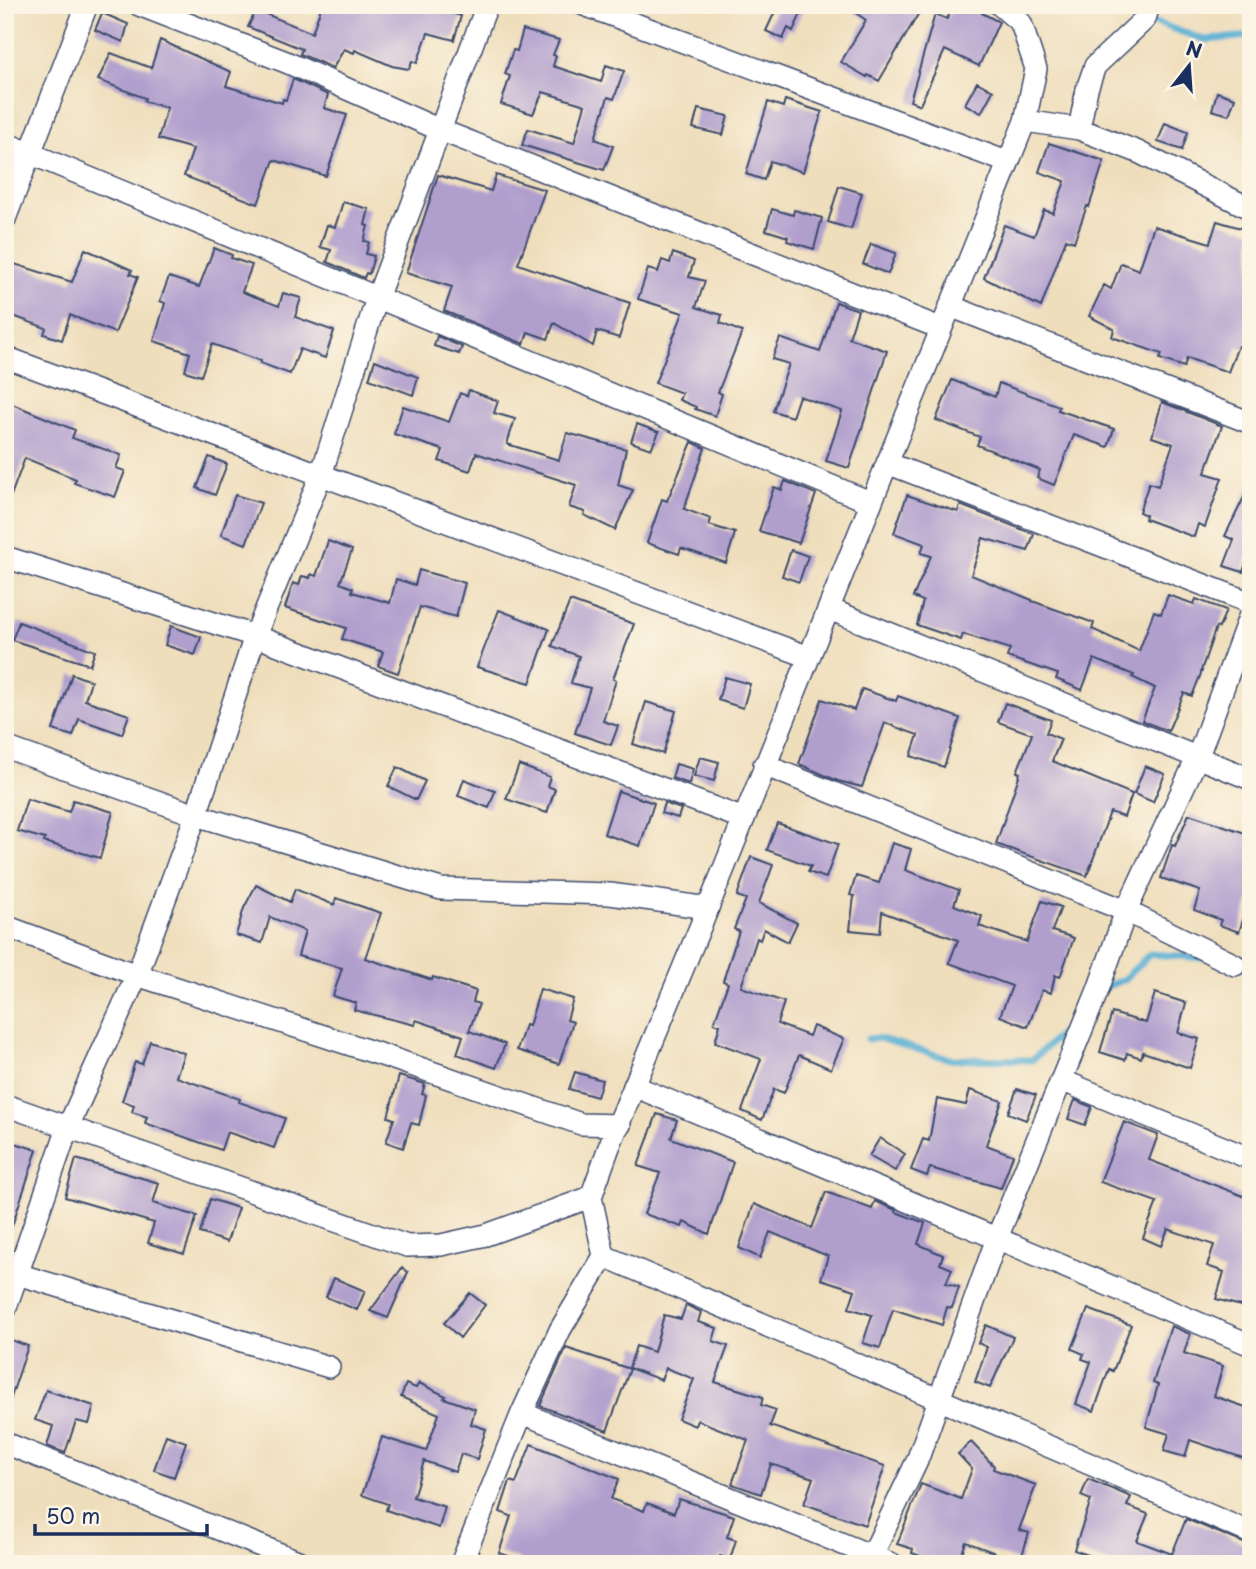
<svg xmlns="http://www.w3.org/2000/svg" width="1256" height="1569" font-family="'Playpen Sans',sans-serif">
	<rect width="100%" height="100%" fill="#fcf5e5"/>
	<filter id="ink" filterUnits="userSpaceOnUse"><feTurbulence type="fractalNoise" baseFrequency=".0143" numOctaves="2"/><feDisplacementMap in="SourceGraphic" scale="14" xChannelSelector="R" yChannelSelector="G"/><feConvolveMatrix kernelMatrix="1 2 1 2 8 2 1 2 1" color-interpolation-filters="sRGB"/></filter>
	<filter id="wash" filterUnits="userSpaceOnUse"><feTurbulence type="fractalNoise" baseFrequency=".00686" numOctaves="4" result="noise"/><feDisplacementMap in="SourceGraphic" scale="28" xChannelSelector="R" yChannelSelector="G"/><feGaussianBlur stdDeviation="1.57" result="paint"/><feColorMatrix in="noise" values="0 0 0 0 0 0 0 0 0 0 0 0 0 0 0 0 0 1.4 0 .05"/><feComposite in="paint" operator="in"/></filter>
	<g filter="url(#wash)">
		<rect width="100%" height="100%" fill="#efdebc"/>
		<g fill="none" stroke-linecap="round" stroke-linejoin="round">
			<path stroke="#57aed3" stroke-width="7" d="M1115 5 1145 19 1205 40 1251 36
				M1236 965 1251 969
				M1102 988 1123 980 1150 954 1204 958
				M868 1039 878 1038 950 1059 1032 1060 1061 1034H1078"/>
		</g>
		<g id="blocks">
			<path fill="#b09ecd" d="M322 5H426L461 16 454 40 428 33 417 63 412 61 409 69 392 66 355 50 354 53 344 49 333 68 300 54 302 49 248 27 256 10 312 33Z
				M778 5H805L793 31 788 28 783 39 766 31Z
				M844 5H900L920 11 879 81 868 75 867 77 841 62 866 20Z
				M954 5H985L982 13 999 22 979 66 945 50 920 105 910 101 935 14 947 19Z
				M102 13 128 24 123 42 95 30Z
				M523 30 559 40 553 55 556 56 553 66 601 82 606 65 624 71 614 99 608 97 595 139 613 146 604 170 522 145 528 129 574 143 585 105 543 92 533 114 501 104 510 76 505 74 513 50 517 51Z
				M160 40 231 72 226 86 282 103 283 99 286 100 293 79 328 95 324 108 347 115 326 176 274 160 258 204 184 176 193 149 158 139 167 108 144 101 145 98 98 80 111 53 151 68Z
				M977 82 993 91 981 113 965 104Z
				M1217 92 1235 98 1229 115 1212 110Z
				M785 100 822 112 803 172 770 161 764 180 746 174 768 102 783 107Z
				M698 109 728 116 723 135 693 128Z
				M1165 123 1188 132 1182 150 1158 142Z
				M1049 143 1104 161 1089 207 1087 206 1074 242 1066 239 1041 307 984 278 1004 225 1034 236 1044 210 1053 213 1065 181 1039 172Z
				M438 175 491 191 496 175 545 190 518 264 630 303 619 338 597 331 593 346 554 323 548 339 528 332 524 344 444 311 452 287 406 273Z
				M839 186 862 193 851 229 828 222Z
				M343 202 369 209 365 225 368 226 364 241 369 242 366 254 374 256 369 274 366 273 364 278 327 262 331 250 320 247 327 225 335 227Z
				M772 209 793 215 794 210 822 218 814 249 787 241 788 237 766 230Z
				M1217 221 1251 231V351L1238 346 1228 372 1187 358 1184 367 1160 359 1162 354 1112 337 1114 329 1089 316 1104 285 1111 289 1121 263 1139 270 1154 226 1210 243Z
				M871 244 896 253 888 274 863 264Z
				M214 248 232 255 231 258 252 265 242 292 279 306 283 293 301 298 295 317 334 331 325 358 300 349 290 374 260 363 261 361 212 344 201 376 185 371 190 353 154 341 165 303 160 301 169 277 199 287Z
				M85 249 132 270 130 274 138 277 115 333 70 315 62 340 44 334 46 328 5 313V261L72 282Z
				M673 253 694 261 689 277 705 281 696 307 722 315 720 323 742 332 718 392 722 394 715 416 695 409 696 407 679 400 682 393 655 383 683 313 638 299 648 269 658 272 662 260 670 263Z
				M836 302 858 310 849 338 887 351 849 468 826 461 842 411 799 396 792 417 773 411 789 364 772 359 780 338 820 352Z
				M437 336 462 347 459 354 434 346Z
				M375 360 418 377 413 395 369 379Z
				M952 380 995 397 999 383 1059 406 1058 410 1114 429 1108 447 1074 435 1054 485 1037 478 1040 470 977 445 980 437 936 420Z
				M469 390 498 401 494 413 515 419 507 444 559 460 567 433 626 449 618 485 633 490 615 530 584 515 585 512 569 507 576 485 476 453 470 471 439 461 443 450 394 434 403 406 449 422 460 393 467 396Z
				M5 401 75 430 72 438 121 455 116 468 125 471 115 497 74 483 76 479 25 458 7 506H5Z
				M1162 402 1222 426 1205 473 1222 478 1205 527 1198 524 1194 537 1145 519 1146 515 1139 512 1149 483 1158 486 1173 444 1152 437Z
				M637 424 659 432 651 449 631 442Z
				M692 442 705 448 684 509 711 519 709 525 735 533 726 563 681 548 679 554 647 543 662 499 667 501Z
				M209 457 227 464 215 495 197 488Z
				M785 481 816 494 799 543 759 531 774 487 782 490Z
				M1251 483V548L1243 572 1224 566 1234 540 1225 536Z
				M235 495 261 503 246 544 221 535Z
				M907 495 958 512 960 505 1034 534 1028 551 983 538 971 575 1032 600V601L1094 623 1092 629 1139 651 1154 611 1161 614 1168 595 1194 604 1196 599 1226 610 1219 628 1216 627 1201 671H1202L1192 696 1184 693 1168 731 1142 721 1155 688 1132 677 1134 675 1094 659 1082 690 1056 679 1058 674 1007 657 1010 649 963 634 961 640 917 625 923 601 913 597 931 556 921 553 924 544 894 533Z
				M328 541 352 550 340 583 353 588 352 592 390 603 396 579 415 585 419 570 465 583 456 617 420 607 398 673 378 666 383 652 342 639 346 628 285 608 293 583 299 585 302 576 310 578 311 574 316 576Z
				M791 550 808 556 799 582 782 576Z
				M570 601 634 624 613 679 616 680 603 721 618 726 611 745 575 733 590 688 571 683 579 656 552 646Z
				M499 610 549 629 530 683 477 667Z
				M19 622 95 651 90 665 12 640Z
				M171 626 201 637 195 655 165 645Z
				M72 674 91 681 85 700 129 715 122 734 79 719 73 736 53 730Z
				M725 677 750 684 743 708 718 700Z
				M862 689 896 701 898 696 960 718 944 767 911 756 918 735 885 723 862 787 838 781 799 764 822 699 854 710Z
				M646 702 676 711 663 754 633 744Z
				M1005 703 1051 720 1046 733 1061 739 1052 761 1132 794 1124 817 1110 812 1087 876 996 844 1020 773 1017 772 1032 734 998 722Z
				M700 757 719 762 714 781 694 776Z
				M676 764 693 769 689 784 672 778Z
				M519 765 550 777 547 786 555 789 547 813 506 799Z
				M1145 766 1165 774 1153 802 1134 794Z
				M397 767 425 781 416 800 388 786Z
				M464 779 495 791 489 808 458 796Z
				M618 791 654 803 640 846 604 834Z
				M27 799 69 812 73 800 113 812 100 858 44 842 45 839 17 831Z
				M664 803 681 809 678 818 661 813Z
				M1189 814 1251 835V895L1239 932 1219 925 1221 920 1194 910 1200 891 1161 878 1172 845 1175 846Z
				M777 823 838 844 826 878 808 872 811 866 767 850Z
				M892 843 911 849 905 870 959 890 954 905 982 916 979 926 1027 942 1042 901 1061 907 1052 931 1074 938 1060 977 1055 975 1051 993 1042 990 1028 1027 1000 1016 1012 986 949 963 958 940 882 912 880 933 850 930 854 896 850 895 856 876 879 883Z
				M751 857 773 865 759 903 797 923 788 942 764 929 760 940 757 938 741 987 784 1002 777 1024 809 1036 813 1026 844 1039 831 1069 799 1055 784 1093 774 1089 762 1120 742 1111 761 1059 715 1042 720 1025 714 1023 728 983 723 981 739 931 734 929 746 899 737 896Z
				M256 885 290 902 295 889 334 905 336 898 381 913 365 958 432 980 433 977 476 991 473 1002 479 1004 469 1031 505 1044 496 1068 457 1054 463 1036 416 1020 415 1025 354 1010 356 1003 333 996 342 968 298 956 305 931 270 917 262 943 236 935 244 908Z
				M540 989 573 999 567 1020 573 1022 559 1064 517 1050 525 1025 529 1026Z
				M1155 993 1186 1003 1178 1033 1199 1039 1190 1068 1143 1052 1141 1058 1127 1053 1125 1060 1100 1052 1112 1013 1146 1023Z
				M150 1041 184 1053 176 1077 240 1099 239 1102 285 1118 274 1148 227 1132 221 1150 145 1123 147 1117 132 1112 134 1105 122 1101 135 1062 142 1064Z
				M575 1072 602 1080 597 1097 569 1089Z
				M399 1076 425 1084 422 1094 426 1095 419 1125 411 1123 403 1148 386 1142 394 1119 388 1117Z
				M1017 1089 1036 1095 1026 1120 1008 1113Z
				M970 1090 1002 1101 986 1145 1013 1155 1001 1188 930 1168 927 1176 911 1170 923 1139 929 1141 937 1099 966 1105Z
				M1075 1100 1092 1107 1085 1125 1068 1119Z
				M657 1114 677 1120 671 1138 733 1162 709 1234 684 1222 682 1227 644 1214 660 1173 638 1166Z
				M1124 1122 1158 1135 1149 1160 1251 1199V1309L1216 1299 1224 1272 1207 1266 1214 1245 1168 1229 1161 1246 1143 1238 1157 1202 1100 1182Z
				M880 1138 905 1154 895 1171 869 1156Z
				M15 1143 37 1150 8 1238 5 1237V1171H7Z
				M76 1159 159 1183 153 1203 197 1216 184 1254 148 1243 154 1223 65 1197Z
				M826 1192 872 1209 875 1201 896 1210V1212L925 1223 918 1244 943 1255 940 1264 952 1269 946 1283 959 1287 952 1308 947 1307 942 1325 893 1309 880 1348 863 1343 872 1315 849 1308 855 1290 821 1279 828 1256 770 1232 760 1258 739 1248 754 1204 812 1228Z
				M210 1199 238 1208 227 1242 200 1233Z
				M402 1268 408 1272 388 1318 370 1311Z
				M334 1278 365 1291 357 1310 326 1297Z
				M470 1293 485 1305 460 1338 444 1323Z
				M686 1305 701 1312 698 1322 717 1328 713 1341 728 1346 715 1382 763 1397 761 1405 776 1410 770 1426 885 1466 865 1525 804 1504 813 1478 771 1464 761 1494 732 1484 748 1440 697 1420 695 1426 678 1419 694 1379 666 1368 661 1380 629 1368 636 1346 654 1352 664 1315 681 1319Z
				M1088 1309 1131 1325 1113 1371 1109 1369 1094 1411 1076 1404 1091 1362 1082 1359 1084 1354 1072 1349Z
				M986 1325 1013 1337 990 1388 975 1382 987 1347 978 1343Z
				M1171 1326 1190 1334 1184 1353 1223 1366 1214 1396 1251 1409V1445L1246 1459 1190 1440 1185 1457 1164 1451 1169 1434 1146 1427 1158 1385 1153 1383Z
				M11 1340 28 1346 9 1403 5 1402V1357Z
				M566 1348 630 1369 607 1431 540 1406Z
				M419 1383 446 1396 444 1398 475 1409 471 1424 486 1429 477 1459 461 1454 455 1472 424 1461 413 1497 445 1507 439 1528 386 1510 388 1504 362 1495 382 1437 426 1451 439 1414 401 1397 406 1384 416 1388Z
				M46 1390 94 1406 89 1424 76 1421 65 1453 47 1446 53 1426 35 1420Z
				M166 1435 186 1442 174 1477 154 1470Z
				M971 1442 994 1466 993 1469 1036 1485 1019 1530 1029 1533 1020 1562 966 1542 958 1564H942L912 1553 913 1549 897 1544 921 1484 961 1499 972 1469 958 1454Z
				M531 1444 619 1479 611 1499 644 1511 647 1503 674 1513 679 1499 734 1516 727 1537 736 1540 730 1559 720 1556 719 1564H533L499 1553 511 1516 500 1512 510 1481 516 1483Z
				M1088 1479 1131 1497 1127 1506 1148 1514 1137 1541 1172 1554 1186 1519 1251 1546 1245 1564H1113L1074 1550 1091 1500 1081 1496Z"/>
		</g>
	</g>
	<g filter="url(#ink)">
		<use href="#blocks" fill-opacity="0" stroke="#3b496c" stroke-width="2"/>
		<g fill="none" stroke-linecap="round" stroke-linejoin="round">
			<defs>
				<path id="minor" d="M139 5 286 62 440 130 940 328
					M584 5 1007 162
					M1025 121 1079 129 1138 152 1251 209
					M1079 129 1087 89 1095 66 1145 19 1149 5
					M5 143 870 502
					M5 219 87 5
					M950 306 1251 423
					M5 357 809 657
					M887 463 1251 603
					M5 557 255 636 744 819
					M829 609 1251 779
					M5 747 196 815 441 889 610 894 708 908
					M764 765 1126 911 1235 965
					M5 926 137 975 391 1058 581 1124 620 1125
					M1061 1080 1251 1159
					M634 1086 1251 1345
					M5 1105 407 1246 441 1245 486 1235 591 1197
					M604 1256 1251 1533
					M7 1271 329 1367
					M5 1310 68 1127 137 975 196 815 255 636 321 475 377 298 487 5
					M522 1413 892 1564
					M5 1443 305 1564
					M461 1564 522 1413 560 1330 604 1256 591 1197 609 1147 708 908 1025 121 1036 69 1021 23 1000 5
					M868 1564 917 1461 997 1238 1098 990 1126 911 1198 756 1251 612"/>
			</defs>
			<use href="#minor" stroke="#3b496c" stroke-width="24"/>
			<use href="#minor" stroke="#fff" stroke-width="21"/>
		</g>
	</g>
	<rect width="1256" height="1569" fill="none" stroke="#fcf5e5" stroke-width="28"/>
	<g transform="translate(1189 66) rotate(17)" stroke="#fcf5e5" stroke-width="5" paint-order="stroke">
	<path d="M0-5L12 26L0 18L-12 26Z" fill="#1b2f5e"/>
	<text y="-10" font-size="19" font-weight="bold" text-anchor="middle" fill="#1b2f5e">N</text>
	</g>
	<path d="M35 1524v10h172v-10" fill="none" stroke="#1b2f5e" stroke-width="3.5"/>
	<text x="46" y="1524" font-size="21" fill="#1b2f5e" stroke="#fcf5e5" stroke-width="5" paint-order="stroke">50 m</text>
</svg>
